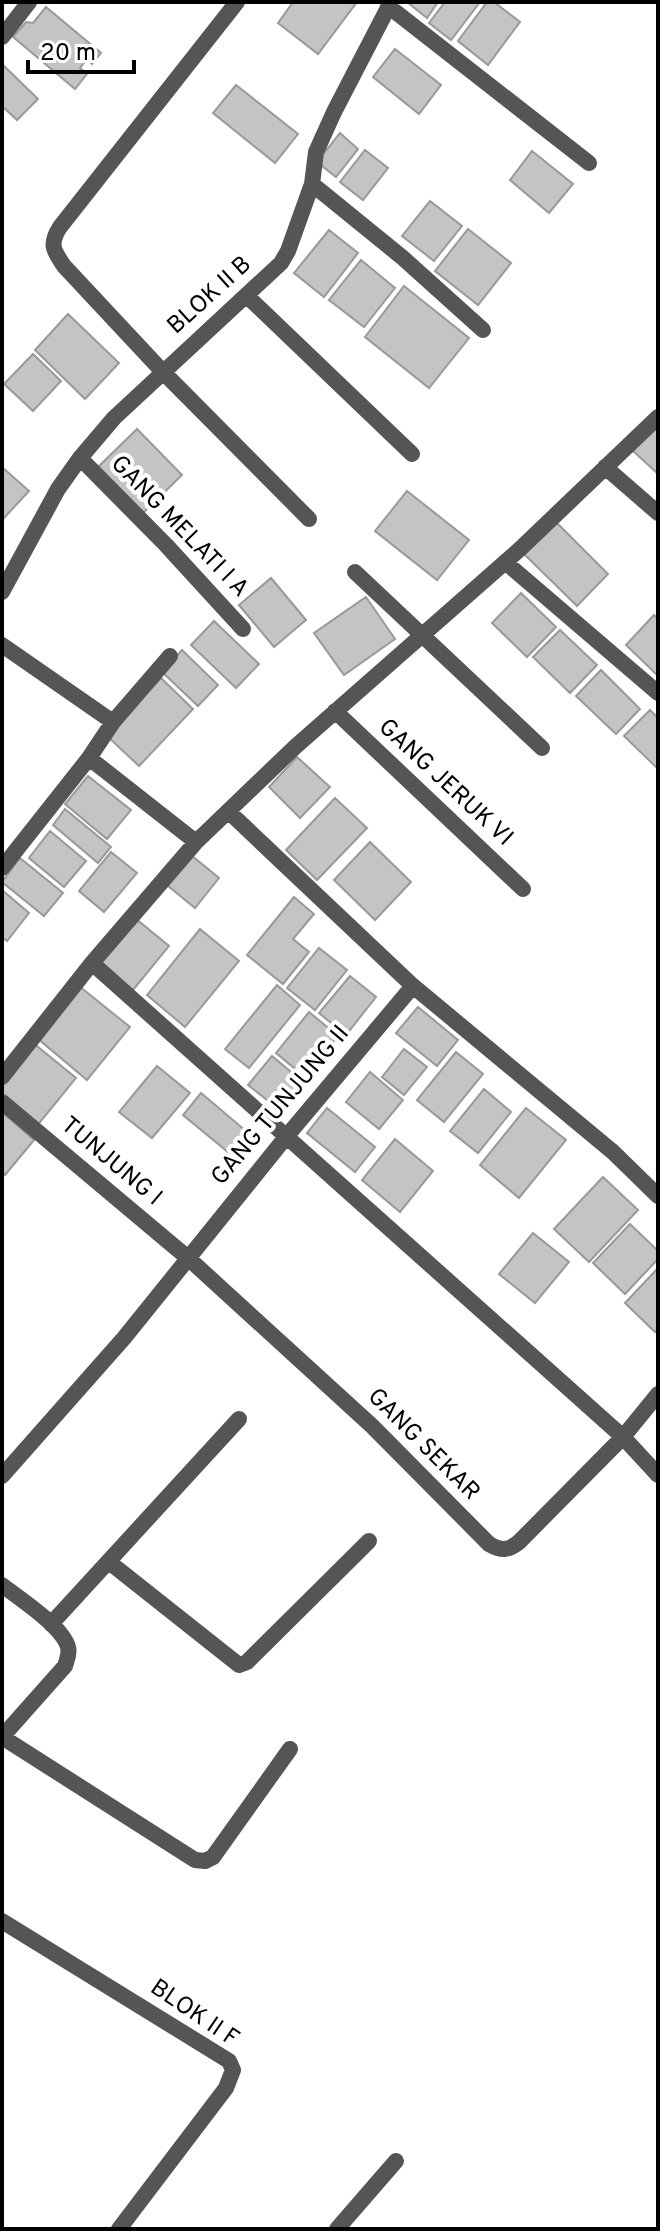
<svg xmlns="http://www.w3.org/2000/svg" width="660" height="2231" font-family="Overpass,sans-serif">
	<rect width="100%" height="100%" fill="#fff"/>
	<path fill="#c4c4c4" stroke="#999" stroke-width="2" d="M293 2H357L318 54 278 23Z
		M407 2H438L427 18Z
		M445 2H480L451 40 429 23Z
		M487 2H494L520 22 488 65 458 41Z
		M46 7 101 53 92 64 87 59 80 68 87 74 75 89 13 37 26 22 33 23Z
		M395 49 441 85 419 114 373 77Z
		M2 64 38 99 17 120 2 106Z
		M236 85 298 134 275 163 213 113Z
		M340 133 358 149 336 177 317 162Z
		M365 150 388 168 363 200 340 182Z
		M532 151 573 184 549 213 510 180Z
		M430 201 462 226 434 261 402 236Z
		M468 229 511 263 478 305 435 271Z
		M329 230 358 253 324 297 294 273Z
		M361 260 395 288 364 327 329 300Z
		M404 286 469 338 429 388 365 337Z
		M68 314 119 363 85 399 35 350Z
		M33 354 61 381 33 411 4 384Z
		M658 423V474L632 450Z
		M137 429 182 475 142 514 97 468Z
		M2 467 29 491 4 518 2 516Z
		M407 491 469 540 437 580 375 531Z
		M555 521 608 574 577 606 523 553Z
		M271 578 306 620 274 647 239 605Z
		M521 593 556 627 527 657 492 623Z
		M366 597 395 639 344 675 314 633Z
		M654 615 658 619 657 675 626 645Z
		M214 621 259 664 236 688 191 645Z
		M560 630 597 665 570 693 533 657Z
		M182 650 218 685 198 706 162 672Z
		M601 670 640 709 616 734 576 696Z
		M161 678 193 709 139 766 106 735Z
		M650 710 658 718V769L624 736Z
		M297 757 330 787 300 818 269 787Z
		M88 776 131 810 107 839 65 804Z
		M335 798 367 828 317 880 286 850Z
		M65 809 111 847 98 863 53 825Z
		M50 831 86 861 64 887 29 858Z
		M370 842 411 882 375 920 334 880Z
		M111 852 137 873 104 912 79 891Z
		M191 855 219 878 195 908 167 885Z
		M20 858 63 893 44 916 2 882Z
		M2 890 29 913 7 941 2 937Z
		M294 897 314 914 293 939 309 952 283 984 247 955Z
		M135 918 169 946 133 990 99 962Z
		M200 929 239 961 185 1027 147 995Z
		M319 948 347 970 315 1010 287 988Z
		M350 976 376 997 346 1035 319 1013Z
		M277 985 300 1005 249 1068 225 1049Z
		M79 986 130 1027 87 1080 37 1038Z
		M418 1007 458 1040 437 1066 396 1033Z
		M309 1012 338 1036 305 1077 276 1053Z
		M32 1042 76 1078 36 1127 2 1099V1080Z
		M404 1049 427 1067 404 1095 382 1077Z
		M456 1052 483 1074 444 1122 417 1100Z
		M272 1056 304 1083 281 1111 248 1085Z
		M157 1066 190 1093 152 1138 119 1112Z
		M370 1072 403 1100 379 1129 346 1102Z
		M484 1089 511 1112 478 1153 450 1131Z
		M201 1093 252 1136 234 1157 183 1115Z
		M327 1108 375 1147 355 1172 307 1133Z
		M526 1108 566 1140 519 1198 480 1165Z
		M2 1112 34 1140 5 1175 2 1172Z
		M395 1139 433 1171 400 1212 362 1180Z
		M603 1177 638 1210 589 1262 554 1229Z
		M630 1224 658 1251V1259L625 1294 593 1263Z
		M533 1233 569 1262 535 1303 499 1274Z
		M658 1268V1329L655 1332 625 1303Z"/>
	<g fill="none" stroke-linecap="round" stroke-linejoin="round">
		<path stroke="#555" stroke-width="16" d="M237 2 60 227C49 244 53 250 64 266L163 372 309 519
			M388 6 589 163
			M2 37 29 2
			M312 184 403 258 483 330
			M247 296 412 454
			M658 417 520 549 295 747 196 842 92 963 623 1437 658 1475
			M80 458 166 545 243 629
			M605 467 658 513
			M505 562 658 693
			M355 572 542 748
			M2 592 58 489 80 458 114 418 281 263 288 251 312 184 316 152 334 112 391 2
			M2 645 113 722 89 758 2 868
			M335 711 523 889
			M113 722 170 656
			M89 758 196 842
			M229 812 413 986 613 1152 658 1196
			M2 1077 92 963
			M2 1102 188 1258 372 1426 489 1544C501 1551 508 1551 519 1542L623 1437 658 1394
			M2 1476 124 1338 286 1137 413 986
			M109 1562 239 1665 247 1662 369 1541
			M2 1585C20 1599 62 1626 68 1647 70 1654 67 1659 65 1666L2 1737
			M51 1624 239 1419
			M2 1737 195 1860 205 1861 213 1857 290 1749
			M2 1921 229 2061 233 2070 226 2088 119 2229
			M337 2229 396 2161"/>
	</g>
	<g text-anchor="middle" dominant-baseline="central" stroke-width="8" stroke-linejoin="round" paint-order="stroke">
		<g font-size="24" fill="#000" stroke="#fff">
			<text transform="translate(210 296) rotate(-42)">BLOK II B</text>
			<text transform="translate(179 527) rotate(46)">GANG MELATI I A</text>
			<text transform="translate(445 783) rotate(43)">GANG JERUK VI</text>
			<text transform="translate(281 1106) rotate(-50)">GANG TUNJUNG II</text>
			<text transform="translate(111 1162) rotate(40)">TUNJUNG I</text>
			<text transform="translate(423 1445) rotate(45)">GANG SEKAR</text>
			<text transform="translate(194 2014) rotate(34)">BLOK II F</text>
		</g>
	</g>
	<rect width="660" height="2231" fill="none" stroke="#000000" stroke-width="8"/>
	<path d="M28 60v12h106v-12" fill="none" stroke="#000000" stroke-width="4"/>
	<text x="40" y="60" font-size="24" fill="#000000" stroke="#ffffff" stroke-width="6" paint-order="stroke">20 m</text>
</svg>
